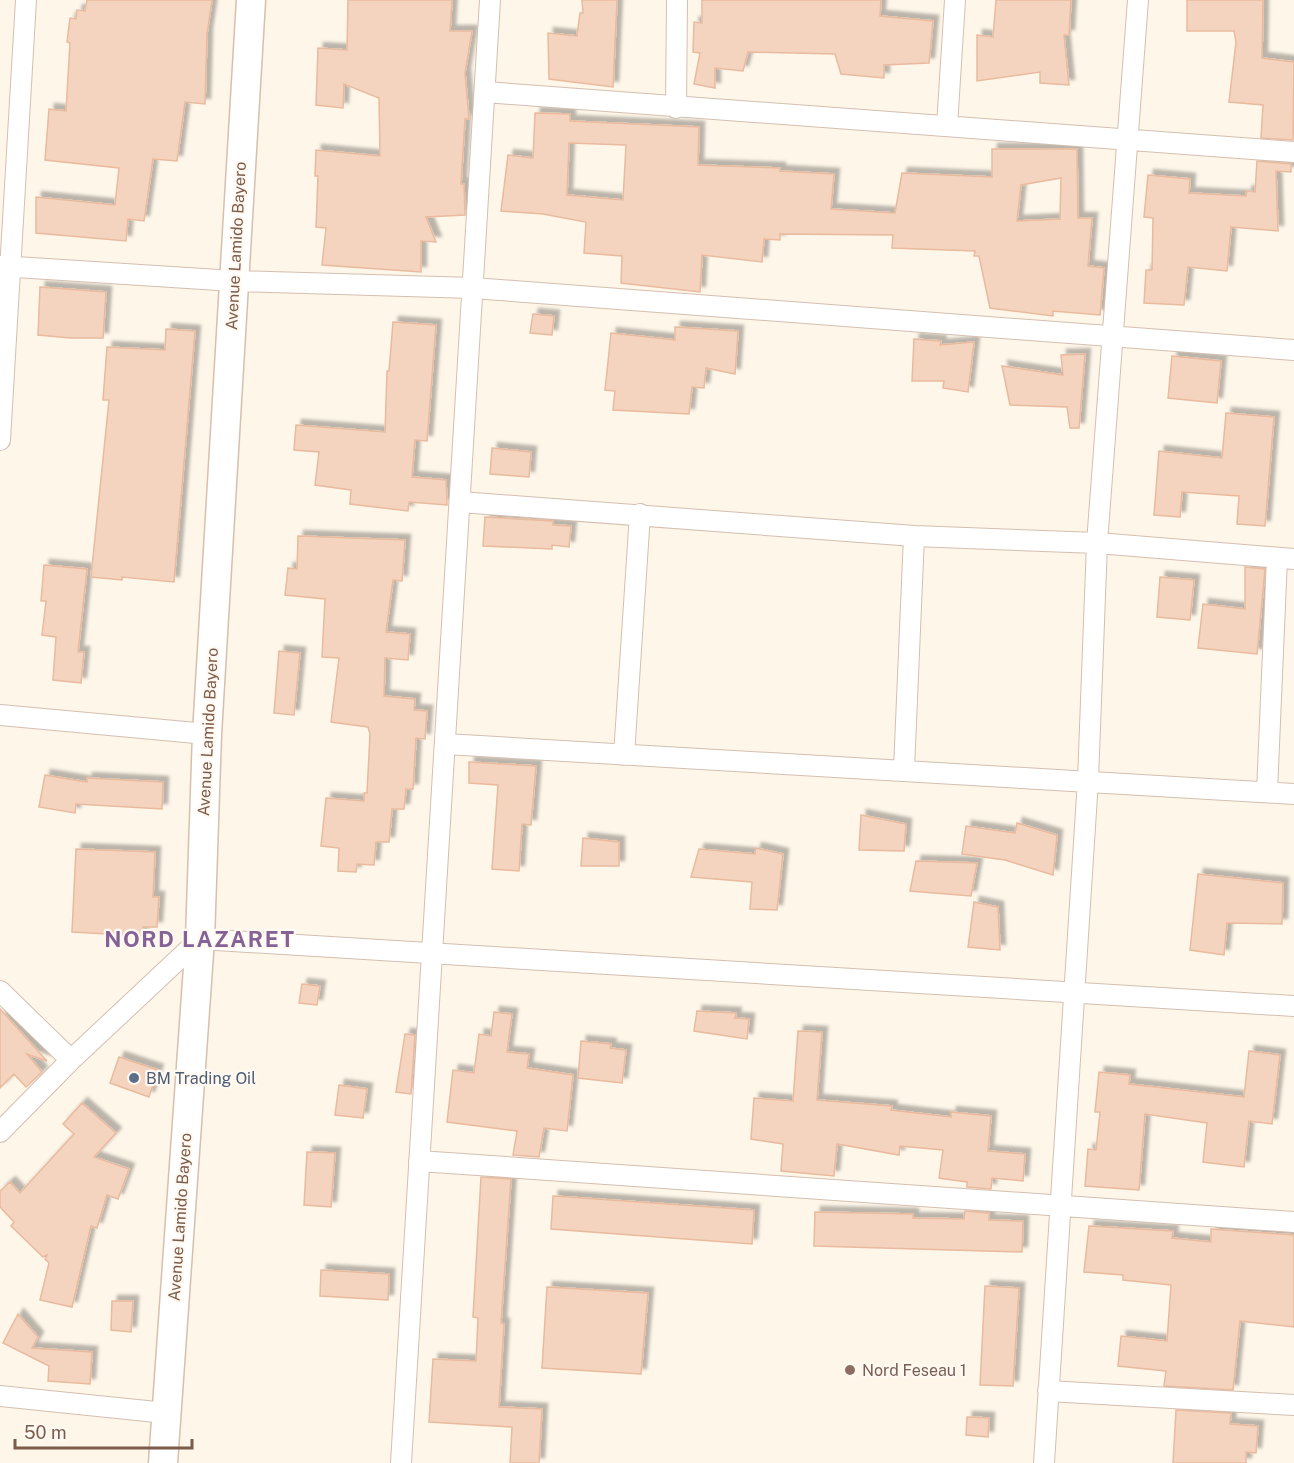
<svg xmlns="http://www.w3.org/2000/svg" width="1294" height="1463" font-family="'Public Sans',sans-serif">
	<defs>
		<filter id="shadow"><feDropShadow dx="5.5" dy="-5.5" stdDeviation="1.5" flood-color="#0004"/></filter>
	</defs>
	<rect width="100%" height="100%" fill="#fef6e9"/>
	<path fill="#f5d4bf" stroke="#e9ba9e" stroke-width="1.5" fill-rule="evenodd" filter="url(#shadow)" d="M87 0H212L207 34 205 104 185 102 177 161 153 159 144 221 128 219 126 241 36 233V197L115 205 119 168 45 160 49 109 66 111 70 43 67 42 70 18 76 19 77 10 85 11Z
		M348 0H452L450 31H472L465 73 469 119H465L461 184H464L465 215 426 217 436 242 421 241V272L322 265 326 228 316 227 318 176H315L316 150 380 156 379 98 344 84 343 108 316 105 318 48 347 50Z
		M582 0H617L613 87 549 79 548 33 577 36 580 13H583Z
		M702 0H881L880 16 933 21 929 63 884 65V78L841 74 835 54 748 52 743 71 715 68V88L694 84 700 53 693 52 694 22 702 23Z
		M996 0H1071L1069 35H1064L1069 85 1040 83V72L977 81V35L993 37Z
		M1187 0H1263L1262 58 1294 62 1293 140 1261 138 1263 105 1229 102 1236 42 1234 31H1187Z
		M535 113 570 114V121L699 127 698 165 780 168V171L834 174 831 209 895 213 902 173 992 177V149H1077L1078 218H1092L1088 266 1104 268 1100 315 1053 311V316L990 308 979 256H974L975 251 892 248 893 235 780 234V240L764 239 762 262 702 255 700 292 621 283 622 256 584 253 586 222 543 214 501 211 508 155 533 158ZM569 143 626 145 623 200 567 195ZM1061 178 1060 219 1017 221 1021 185Z
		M1257 161 1291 164V172L1276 171 1278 231 1231 227 1227 271 1188 267 1184 305 1144 303 1146 270H1152L1153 218 1144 217 1148 175 1190 179 1189 193 1246 196 1247 191 1255 192Z
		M40 287 106 292 103 338H71L38 335Z
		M533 314 554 316 552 335 530 333Z
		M393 322 436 325 427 441 415 440 412 477 446 480 447 505 409 502 408 511 350 504 351 490 315 485 319 452 294 450 296 425 385 432 387 371H389Z
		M675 327 738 331 735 374 706 368 704 388 692 387 689 414 613 410 615 391 605 390 611 333 675 340Z
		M166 329 195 331 174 582 122 577V580L91 577 109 400H103L107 347 165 350Z
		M914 339 941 341 940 345 974 342 968 392 943 388 944 381H912Z
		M1085 354 1079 428H1070L1067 407 1010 405 1002 366 1063 375 1061 355Z
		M1172 356 1221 361 1217 403 1168 398Z
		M1226 413 1274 417 1265 526 1237 524 1239 496 1182 492 1180 517 1154 515 1159 451 1222 458Z
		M492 448 531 452 529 477 490 474Z
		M485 517 553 521V525L571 526 569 547 552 545V549L483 546Z
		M298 536 405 540 402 581 393 580 386 632 410 634 408 660 385 658 384 696 415 699 414 710 427 711 425 739 416 738 413 789H406L404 809H392L389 842H376L374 865 357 864 356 872 338 871 339 848 321 846 326 798 364 801V793H367L370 734 368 727 331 722 339 658 322 657 325 599 285 595 288 568 297 569Z
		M44 565 87 569 78 652H84L81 683 53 680 56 637 42 635 46 601H41Z
		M1245 567 1265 569 1257 654 1198 648 1203 604 1245 609Z
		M1160 577 1194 580 1190 620 1157 617Z
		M279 651 300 653 294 715 274 713Z
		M469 762 536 766 531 825 522 824 519 871 492 869 498 785 469 783Z
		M45 775 87 782V778L163 782 162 809 76 804 75 813 39 807Z
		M861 815 906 824 904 851 859 850Z
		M1017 823 1057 835 1053 875 1005 860 962 854 966 826 1015 833Z
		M583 838 619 842V866H581Z
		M756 848 783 854 777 910 750 909 752 882 691 877 699 849 755 854Z
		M76 849 155 852 153 897H159L157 927H143V936L72 932Z
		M916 861 977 863 971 896 910 891Z
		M1198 874 1283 883 1282 924 1227 923 1224 955 1190 950Z
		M974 902 998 907 1000 950 968 947Z
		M302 984 320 986 317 1005 299 1003Z
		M0 1009 47 1061 27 1054 42 1072 26 1087 14 1074 0 1088Z
		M697 1011 736 1013 735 1018 749 1019 747 1039 694 1031Z
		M494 1012 512 1014 507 1052 529 1054 527 1068 573 1075 567 1131 544 1128 539 1157 513 1155 517 1131 447 1122 453 1070 474 1073 479 1034 491 1036Z
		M798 1031 822 1032 817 1100 892 1106 891 1110 951 1117V1112L991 1116 988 1151 1025 1154 1023 1181 992 1178 991 1189 967 1187V1182L939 1178 943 1150 900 1146 899 1155 837 1144 834 1176 781 1171 783 1144 751 1139 754 1098 793 1101Z
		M405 1034 415 1035 411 1094 396 1092Z
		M581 1041 611 1044 610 1048 626 1050 622 1083 578 1078Z
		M1249 1051 1280 1055 1272 1124 1249 1121 1244 1167 1203 1162 1207 1123 1145 1114 1139 1190 1085 1186 1088 1149 1096 1150 1100 1112H1095L1099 1072 1130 1075 1129 1084 1244 1097Z
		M119 1057 158 1070 149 1097 110 1083Z
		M339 1085 367 1089 363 1118 335 1115Z
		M82 1103 116 1133 94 1157 129 1169 118 1199 107 1195 97 1228 91 1226 72 1307 40 1300 49 1263 45 1259 47 1255 43 1257 11 1226 14 1222 0 1207V1191L10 1182 20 1193 74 1134 63 1124Z
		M307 1152 335 1153 331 1207 304 1205Z
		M481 1177 511 1179 501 1323 504 1324 499 1407 542 1409 539 1463H510L512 1427 429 1422 433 1359 476 1361 478 1318 473 1317Z
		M553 1196 754 1210 752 1244 551 1229Z
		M965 1211 989 1213V1220L1023 1221 1022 1252 814 1246 815 1212 913 1214V1218L964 1219Z
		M1089 1226 1173 1231 1172 1238 1211 1242V1229L1294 1235V1327L1240 1321 1233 1390 1164 1386 1166 1371 1118 1366 1121 1336 1167 1341 1171 1285 1123 1280V1275L1084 1272Z
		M321 1270 389 1274 388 1300 320 1296Z
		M985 1286 1019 1288 1013 1386 980 1385Z
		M547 1287 648 1293 641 1374 542 1368Z
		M112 1301H133L131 1332 111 1330Z
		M18 1314 38 1337 32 1348 92 1352 90 1384 48 1381 49 1366 3 1343Z
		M1176 1410 1231 1413 1230 1424 1258 1426 1256 1453 1246 1452V1463H1173Z
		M967 1417 989 1418 988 1437 966 1435Z"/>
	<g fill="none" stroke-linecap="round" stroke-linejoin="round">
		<defs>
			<path id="street" d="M485 92 1294 152
				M676 108 677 0
				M947 126 955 0
				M0 266 234 281 473 288 1294 350
				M0 440 26 0
				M460 502 914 536 1097 543 1294 559
				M0 715 207 734
				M446 744 1294 794
				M624 755 640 514
				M904 769 914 536
				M1267 792 1277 558
				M0 991 71 1060
				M0 1132 71 1060 200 939 1294 1006
				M419 1161 1294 1222
				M1048 1391 1294 1405
				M0 1396 166 1413
				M401 1463 490 0
				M1044 1463 1088 780 1097 543 1138 0"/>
			<path id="secondary" d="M163 1463 200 939 207 734 251 0"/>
		</defs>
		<use href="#street" stroke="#d4bfb0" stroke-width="22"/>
		<use href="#secondary" stroke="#d7bfad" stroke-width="31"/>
		<use href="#street" stroke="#fff" stroke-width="20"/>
		<use href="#secondary" stroke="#fff" stroke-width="28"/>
	</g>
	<circle fill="#5c6f8a" stroke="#fff9f1" stroke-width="2" cx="134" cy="1078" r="6"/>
	<circle fill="#8d6e63" stroke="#fff9f1" stroke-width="2" cx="850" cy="1370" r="6"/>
	<g text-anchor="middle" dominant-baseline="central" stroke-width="4.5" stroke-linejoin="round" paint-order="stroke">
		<g font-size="16" fill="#7b5b4a" stroke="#fff9f1">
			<text transform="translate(236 246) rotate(-87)">Avenue Lamido Bayero</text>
			<text transform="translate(208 732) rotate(-87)">Avenue Lamido Bayero</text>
			<text transform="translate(180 1217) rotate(-86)">Avenue Lamido Bayero</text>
		</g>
		<g font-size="16" fill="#4e5e75" stroke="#fff9f1" text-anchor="start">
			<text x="146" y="1078">BM Trading Oil</text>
		</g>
		<g font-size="16" fill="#785e54" stroke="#fff9f1" text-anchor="start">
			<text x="862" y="1370">Nord Feseau 1</text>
		</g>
		<g font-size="22" font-weight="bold" letter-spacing="1.5" fill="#856296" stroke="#fff9f1">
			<text x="200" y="939">NORD LAZARET</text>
		</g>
	</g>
	<path d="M15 1439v9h177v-9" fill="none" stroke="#7b5b4a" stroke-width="3"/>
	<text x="24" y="1439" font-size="18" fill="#7b5b4a" stroke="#fff9f1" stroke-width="4.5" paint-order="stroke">50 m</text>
</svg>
